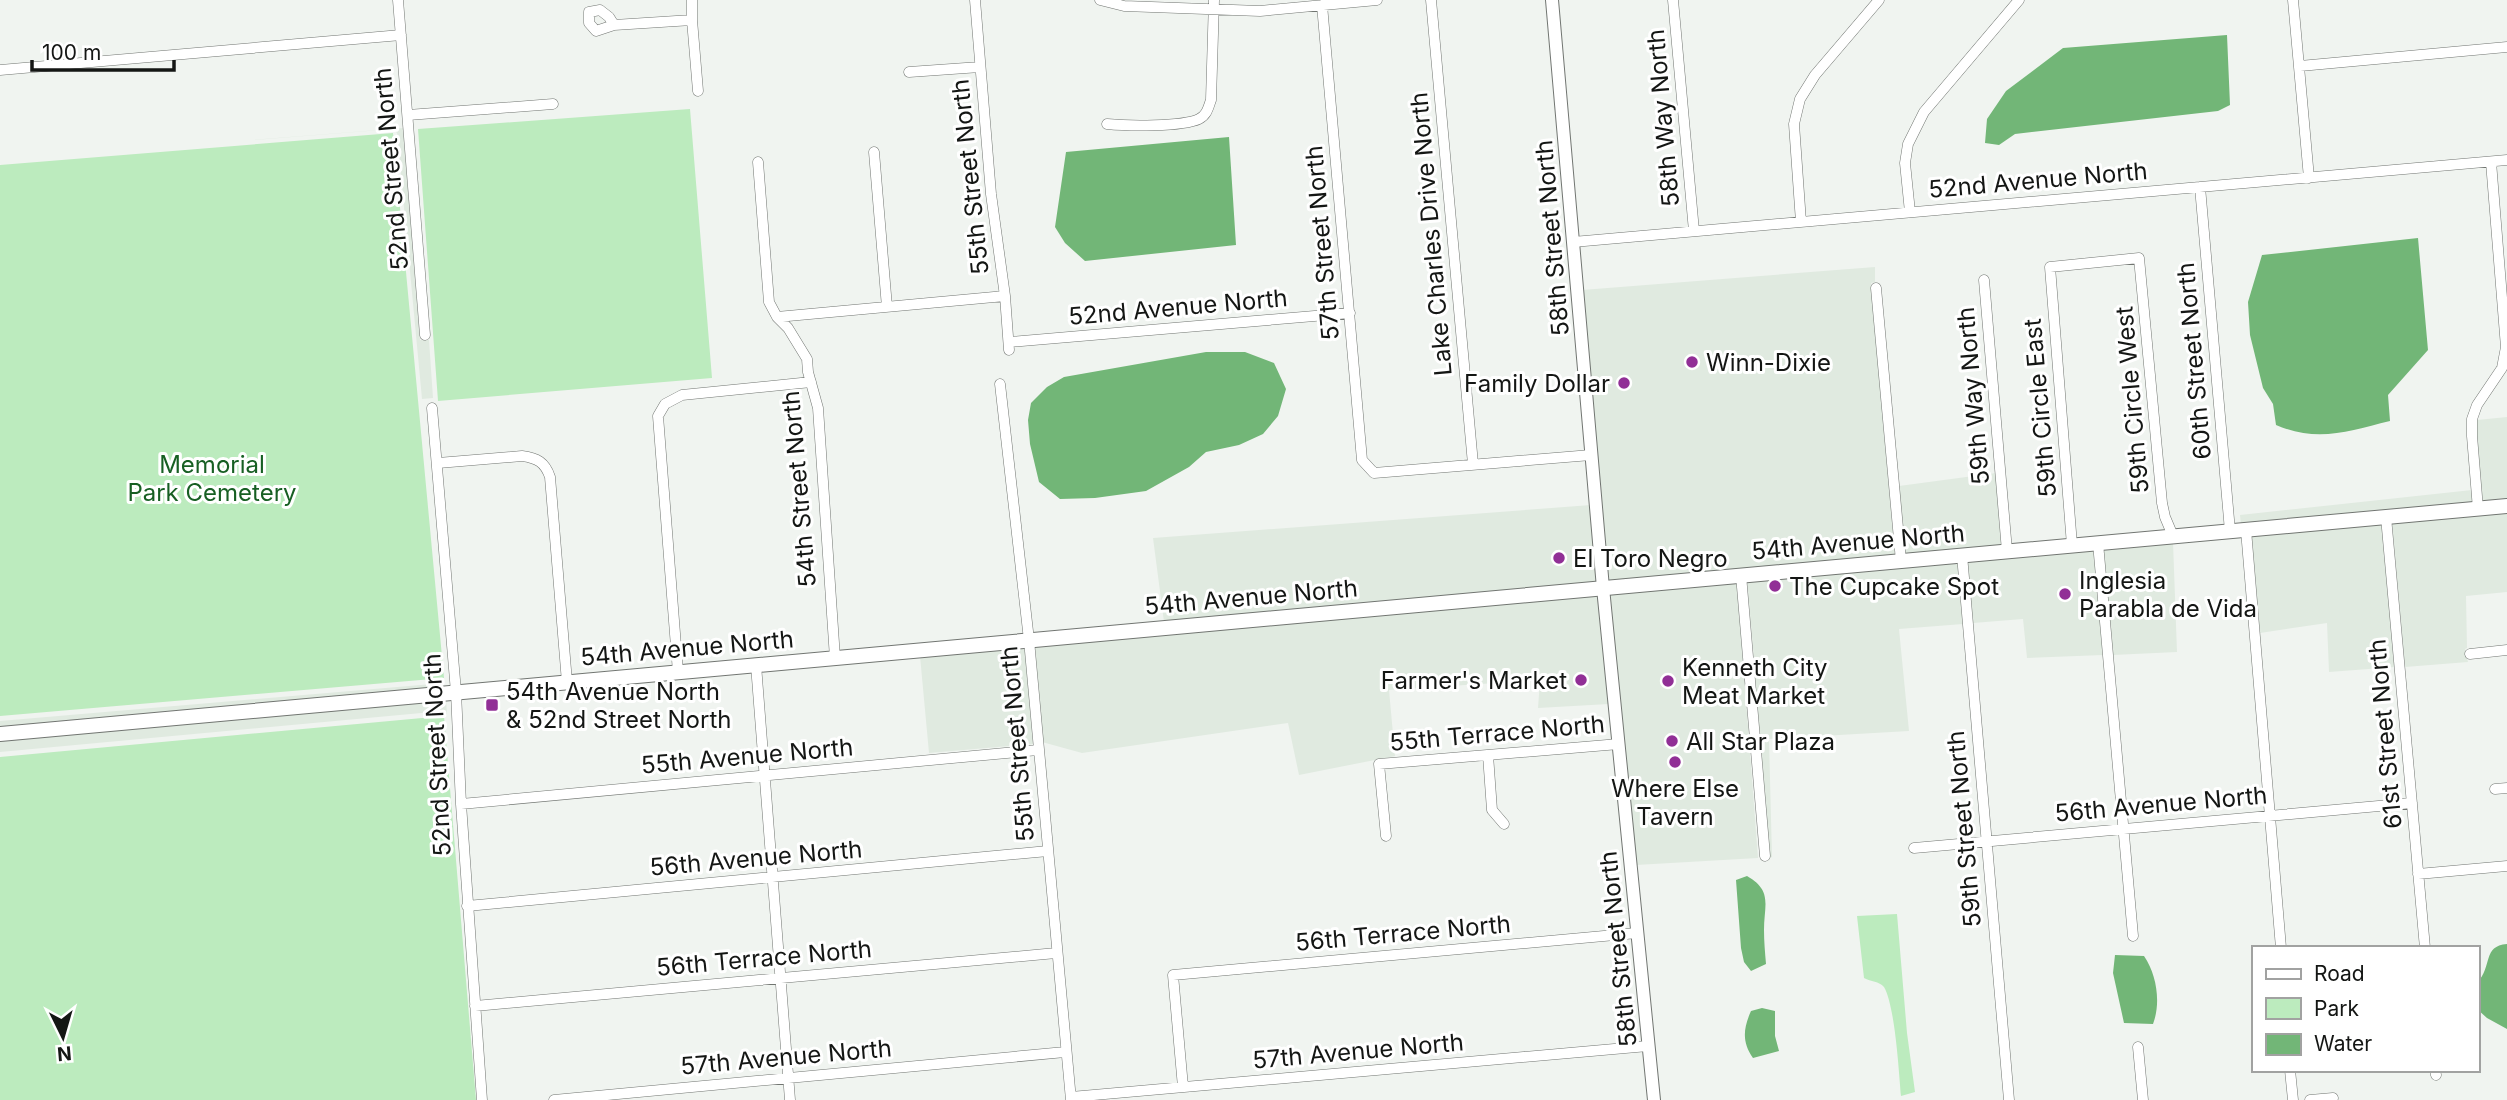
<svg xmlns="http://www.w3.org/2000/svg" width="2507" height="1100" font-family="Inter,sans-serif">
	<rect width="100%" height="100%" fill="#f0f4f0"/>
	<path fill="#e0eae0" d="M404 128 420 340H429L433 398 422 399 397 133 393 129 24 158Z
		M1875 267V282L1871 283 1895 556 1607 582 1582 290Z
		M2507 417V501L2483 503 2476 436 2477 420Z
		M1996 473 2002 546 1905 555 1899 486Z
		M2472 490 2473 504 2241 525 2240 515Z
		M1591 505 1598 583 1164 622 1153 538Z
		M2507 512V592L2466 596 2467 648 2465 649 2468 662 2405 667 2392 522Z
		M2382 523 2395 667 2329 672 2327 623 2260 633 2251 535Z
		M2173 542 2177 652 2113 655 2103 548Z
		M2094 549 2103 655 2027 658 2023 619 1973 623 1967 560Z
		M1958 561 1963 624 1899 629 1909 731 1769 739 1772 857 1769 858 1758 753 1755 671 1747 580Z
		M1737 581 1758 858 1636 865 1608 593Z
		M1599 594 1609 704 1538 708 1540 680 1389 690 1395 756 1299 775 1288 723 1082 753 1042 742 1035 645Z
		M1025 646 1033 744 929 753 920 656Z
		M444 683V688L0 728V721Z
		M446 699 447 715 443 711 0 752V739Z"/>
	<path fill="#bcebbe" d="M690 109 712 378 438 401 418 129Z
		M393 133 444 678 0 716V165Z
		M444 716 476 1100H0V757Z
		M1897 914 1907 1033 1915 1092 1901 1096C1899 1072 1895 1006 1884 987 1879 981 1871 982 1864 978L1857 916Z"/>
	<path fill="#72b677" d="M2227 35 2230 105 2218 111 2015 134 1999 145 1985 143 1987 119 2006 91 2063 48Z
		M1229 137 1236 245 1085 261 1065 243 1055 227 1066 152Z
		M2418 238 2428 350 2388 395 2390 421C2349 431 2318 443 2276 425L2273 404 2263 388 2250 335 2248 302 2262 255Z
		M1206 352H1245L1274 363 1286 389 1278 416 1263 434 1239 445 1206 452 1189 467 1146 491 1095 498 1060 499 1039 482 1030 444 1028 420 1031 403 1047 387 1064 377Z
		M1747 876C1773 891 1764 905 1764 930 1764 941 1765 953 1766 964L1751 971 1744 962 1741 948 1736 880Z
		M2507 944V1029L2487 1018 2477 1009V983C2493 966 2482 946 2507 944Z
		M2115 955 2144 956C2157 975 2161 1003 2153 1024L2124 1023 2113 973Z
		M1762 1008 1775 1011V1036L1779 1051 1753 1058C1742 1042 1743 1029 1751 1011Z"/>
	<g fill="none" stroke-linecap="round" stroke-linejoin="round">
		<defs>
			<path id="minor" d="M398 0 425 335
				M692 0V20L698 91
				M975 0 991 194 1005 296 1009 350
				M1100 0 1124 6 1260 11 1377 0
				M1431 0 1473 464
				M1673 0 1694 231
				M2293 0 2309 178
				M1322 5 1362 460 1374 473 1591 455
				M614 25 609 17 600 10 589 12V23L596 31 614 25 692 20
				M2300 66 2507 47
				M0 70 401 35
				M909 72 980 67
				M408 115 553 104
				M1107 124C1127 126 1182 127 1199 119 1207 115 1208 108 1211 100L1214 0
				M874 152 887 307
				M758 162 769 302 777 317 788 328 807 359 808 372 818 408 835 658
				M2200 187 2230 531
				M1910 212 1905 163 1908 144 1924 112 2019 0
				M1801 222 1794 124 1800 99 1815 75 1879 0
				M1573 242 2507 160
				M1984 280 2007 551
				M1876 288 1901 561
				M777 317 1005 296
				M1009 342 1350 313
				M1000 384 1029 640 1071 1100
				M432 408 456 692 461 804 482 1100
				M438 463 522 456C537 458 545 462 550 477L567 682
				M2478 509 2472 436V419L2477 405 2502 368 2506 347 2491 162
				M2386 517 2425 948
				M2246 530 2281 948
				M2098 543 2133 936
				M2072 545 2050 267 2139 258 2162 503 2165 517 2173 536
				M1962 555 2009 1100
				M1741 575 1765 856
				M2470 654 2507 650
				M756 665 790 1100
				M678 672 658 416 665 404 682 395 811 382
				M1488 755 1492 810 1504 824
				M2495 789 2507 788
				M461 804 1038 750
				M1386 836 1379 764 1619 744
				M1914 848 2412 803
				M2418 874 2507 866
				M467 906 1048 851
				M475 1006 1056 953
				M2138 1047 2143 1100
				M2290 1070 2293 1100
				M2435 1070 2436 1075
				M1183 1087 1173 975 1637 933
				M1071 1097 1648 1046
				M554 1100 1065 1052
				M2310 1100 2333 1098"/>
			<path id="tertiary" d="M1552 0 1603 588 1654 1100"/>
			<path id="secondary" d="M0 734 2507 506"/>
		</defs>
		<use href="#minor" stroke="#717571" stroke-width="11"/>
		<use href="#tertiary" stroke="#717571" stroke-width="14"/>
		<use href="#secondary" stroke="#717571" stroke-width="16"/>
		<use href="#minor" stroke="#fff" stroke-width="10"/>
		<use href="#tertiary" stroke="#fff" stroke-width="12"/>
		<use href="#secondary" stroke="#fff" stroke-width="14"/>
	</g>
	<g fill="#912f96" stroke="#fff" stroke-width="2.5">
		<circle cx="1692" cy="362" r="7"/>
		<circle cx="1624" cy="383" r="7"/>
		<circle cx="1559" cy="558" r="7"/>
		<circle cx="1775" cy="586" r="7"/>
		<circle cx="2065" cy="594" r="7"/>
		<circle cx="1581" cy="680" r="7"/>
		<circle cx="1668" cy="681" r="7"/>
		<rect x="485" y="698" width="14" height="14" rx="3.5"/>
		<circle cx="1672" cy="741" r="7"/>
		<circle cx="1675" cy="762" r="7"/>
	</g>
	<g text-anchor="middle" dominant-baseline="central" stroke-width="6" stroke-linejoin="round" paint-order="stroke">
		<g font-size="24" fill="#141614" stroke="#fff">
			<text transform="translate(1663 118) rotate(-95)">58th Way North</text>
			<text transform="translate(391 169) rotate(-95)">52nd Street North</text>
			<text transform="translate(970 177) rotate(-96)">55th Street North</text>
			<text transform="translate(2038 180) rotate(-5)">52nd Avenue North</text>
			<text transform="translate(1431 234) rotate(-95)">Lake Charles Drive North</text>
			<text transform="translate(1552 238) rotate(-95)">58th Street North</text>
			<text transform="translate(1322 243) rotate(-95)">57th Street North</text>
			<text transform="translate(1178 307) rotate(-5)">52nd Avenue North</text>
			<text transform="translate(2194 361) rotate(-95)">60th Street North</text>
			<text transform="translate(1973 396) rotate(-95)">59th Way North</text>
			<text transform="translate(2132 400) rotate(-95)">59th Circle West</text>
			<text transform="translate(2040 408) rotate(-95)">59th Circle East</text>
			<text transform="translate(799 489) rotate(-95)">54th Street North</text>
			<text transform="translate(1858 542) rotate(-5)">54th Avenue North</text>
			<text transform="translate(1251 597) rotate(-5)">54th Avenue North</text>
			<text transform="translate(687 648) rotate(-5)">54th Avenue North</text>
			<text transform="translate(1497 733) rotate(-5)">55th Terrace North</text>
			<text transform="translate(2385 734) rotate(-95)">61st Street North</text>
			<text transform="translate(1017 744) rotate(-95)">55th Street North</text>
			<text transform="translate(437 755) rotate(-93)">52nd Street North</text>
			<text transform="translate(747 756) rotate(-5)">55th Avenue North</text>
			<text transform="translate(2161 804) rotate(-5)">56th Avenue North</text>
			<text transform="translate(1964 829) rotate(-95)">59th Street North</text>
			<text transform="translate(756 858) rotate(-5)">56th Avenue North</text>
			<text transform="translate(1403 933) rotate(-5)">56th Terrace North</text>
			<text transform="translate(1618 949) rotate(-96)">58th Street North</text>
			<text transform="translate(764 958) rotate(-5)">56th Terrace North</text>
			<text transform="translate(1358 1051) rotate(-5)">57th Avenue North</text>
			<text transform="translate(786 1057) rotate(-5)">57th Avenue North</text>
		</g>
		<g font-size="24" fill="#141614" stroke="#fff" text-anchor="start">
			<text x="1706" y="362">Winn-Dixie</text>
			<text x="1610" y="383" text-anchor="end">Family Dollar</text>
			<text x="1573" y="558">El Toro Negro</text>
			<text x="2079" y="580">Inglesia<tspan x="2079" dy="28">Parabla de Vida</tspan></text>
			<text x="1789" y="586">The Cupcake Spot</text>
			<text x="1682" y="667">Kenneth City<tspan x="1682" dy="28">Meat Market</tspan></text>
			<text x="1567" y="680" text-anchor="end">Farmer's Market</text>
			<text x="506" y="691">54th Avenue North<tspan x="506" dy="28">&amp; 52nd Street North</tspan></text>
			<text x="1686" y="741">All Star Plaza</text>
			<text x="1675" y="788" text-anchor="middle">Where Else<tspan x="1675" dy="28">Tavern</tspan></text>
		</g>
		<g font-size="24" fill="#175f23" stroke="#fff">
			<text x="212" y="464">Memorial<tspan x="212" dy="28">Park Cemetery</tspan></text>
		</g>
	</g>
	<rect x="2252" y="946" width="228" height="126" fill="#ffffff" stroke="#a1a2a1" stroke-width="2"/>
	<rect x="2266" y="969" width="35" height="10" fill="#ffffff" stroke="#a1a2a1" stroke-width="2"/>
	<text x="2314" y="981" font-size="21" fill="#141614">Road</text>
	<rect x="2266" y="998" width="35" height="21" fill="#bcebbe" stroke="#a1a2a1" stroke-width="2"/>
	<text x="2314" y="1016" font-size="21" fill="#141614">Park</text>
	<rect x="2266" y="1034" width="35" height="21" fill="#72b677" stroke="#a1a2a1" stroke-width="2"/>
	<text x="2314" y="1051" font-size="21" fill="#141614">Water</text>
	<g transform="translate(63 1037) rotate(175)" stroke="#ffffff" stroke-width="5" paint-order="stroke">
	<path d="M0-5L12 26L0 18L-12 26Z" fill="#141614"/>
	<text y="-10" font-size="19" font-weight="bold" text-anchor="middle" fill="#141614">N</text>
	</g>
	<path d="M32 60v10h142v-10" fill="none" stroke="#141614" stroke-width="3.5"/>
	<text x="42" y="60" font-size="21" fill="#141614" stroke="#ffffff" stroke-width="5" paint-order="stroke">100 m</text>
</svg>
